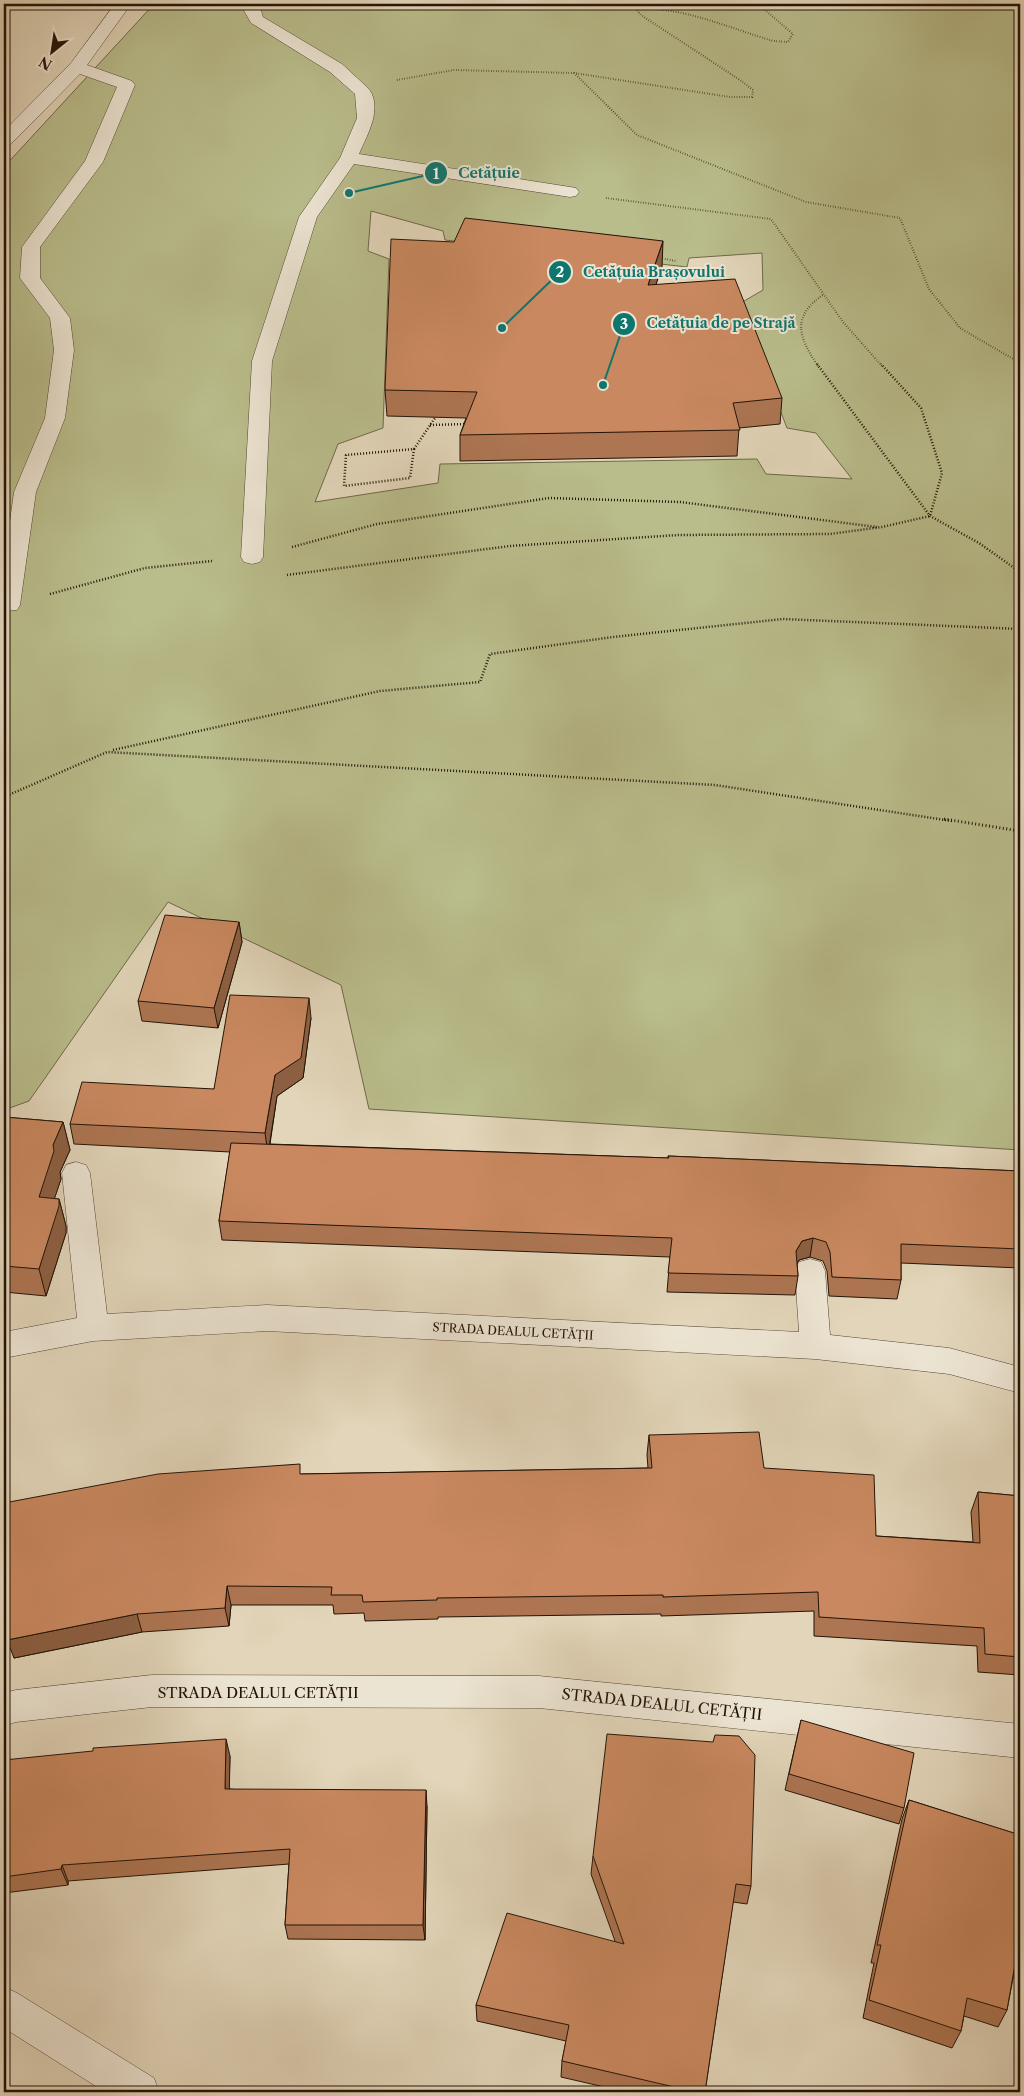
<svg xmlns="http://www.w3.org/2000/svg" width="1024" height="2096" font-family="'Libre Caslon Text',serif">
	<rect width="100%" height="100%" fill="#e2d5b9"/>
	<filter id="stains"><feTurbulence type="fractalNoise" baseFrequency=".004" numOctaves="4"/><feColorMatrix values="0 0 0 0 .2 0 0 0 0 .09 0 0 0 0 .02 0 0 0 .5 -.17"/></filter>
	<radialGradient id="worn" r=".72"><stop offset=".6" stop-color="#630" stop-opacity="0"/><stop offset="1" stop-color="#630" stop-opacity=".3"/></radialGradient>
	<path fill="#b9bc8b" stroke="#6e6849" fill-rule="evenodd" d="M154 4H1020V1150L369 1109 341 985 168 902 29 1101 4 1110V167ZM371 211 443 231 445 240 687 267 689 258 762 253 763 290 739 304 787 428 816 433 852 479 766 474 757 459 440 464 438 483 315 502 338 444 383 428 389 259 368 251Z"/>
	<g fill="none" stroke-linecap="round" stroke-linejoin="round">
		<defs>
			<path id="minor" d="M115 4H131L87 65 132 81 135 85 103 162 40 247V278L70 318 74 350 65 418 36 492 20 605 17 610 4 611V564L14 492 45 418 54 350 50 318 20 278 22 247 85 161 117 87 80 74 10 145 4 146V131L71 63Z
				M243 4H259L263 17 342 64 369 89C383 109 367 135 359 154L570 187 576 188 579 192 576 196 570 197 354 164 317 217 272 361 263 557 260 562 252 564 244 562 241 557 252 361 299 217 340 158 357 118 355 94 330 72 251 23 243 9Z
				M76 1162 86 1165 90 1173 107 1314 267 1305 799 1332 795 1271 799 1262 810 1259 821 1262 825 1271 830 1335 949 1348 1020 1367V1393L949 1374 815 1359 267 1331 93 1341 4 1358V1332L77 1318 62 1173 66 1165Z
				M152 1675 539 1676 1020 1724V1758L539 1708 152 1707 16 1722 4 1726V1693L16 1690Z
				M4 1987 17 1993 154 2078 159 2092H105L4 2028Z"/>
		</defs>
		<use href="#minor" stroke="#534434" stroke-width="1"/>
		<path stroke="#231307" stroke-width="2" stroke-dasharray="0.5 2" stroke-linecap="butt" d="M574 73 637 135 806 202 900 218 929 289 960 328 1020 363
			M397 80 454 70 574 73 730 97H752L753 90 740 80 641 15 636 9C682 6 729 28 773 41L788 42 793 34 758 4
			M606 198 771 219 843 322 882 366
			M660 258 676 261
			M818 366C798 336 791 317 824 294"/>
		<path stroke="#231307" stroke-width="2.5" stroke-dasharray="1 2" stroke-linecap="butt" d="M817 364 930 516 979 543 1020 572
			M430 425 466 424
			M414 449 410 478 344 486 346 455Z
			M414 449 437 415
			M292 547 377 524 549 498 680 502 877 527
			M287 575 510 546 678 535 830 534 882 527 930 516 942 473 921 408 881 364
			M50 594 145 568 212 561
			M113 750 380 691 480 682 490 654 613 637 783 619 1020 629
			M4 797 107 752 715 785 952 821"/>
		<path stroke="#231307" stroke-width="3" stroke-dasharray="1 2.5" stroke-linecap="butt" d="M944 819 1020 831"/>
		<use href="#minor" fill="#ece4d2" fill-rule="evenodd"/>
	</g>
	<path fill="#ad7552" stroke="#231307" d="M662 267 656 284 782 398 780 424 739 428 737 456 460 461V435L466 418 387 416 385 390Z
		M239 922 242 942 218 1028 142 1021 138 1001Z
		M311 1018 303 1078 277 1096 270 1144 668 1158V1156L1020 1171V1268L901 1263V1280L897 1299 829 1296 827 1271 823 1261 810 1257 799 1260 797 1263 798 1276 795 1295 667 1292 670 1257 222 1240 219 1221 230 1152 74 1144 70 1124 214 1089Z
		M4 1117 63 1122 70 1150 60 1172 61 1179 54 1199H59L66 1226V1233L46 1296 4 1292Z
		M649 1435 764 1468 876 1536 973 1542 971 1512 978 1492 1020 1496V1675L978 1672 977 1646 814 1636V1611L661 1616V1614L438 1617V1619L365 1621 364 1613 334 1614 333 1605H231L229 1626 142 1632 14 1658 6 1624 302 1474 648 1468 647 1455Z
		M801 1720 904 1808 899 1824 785 1790Z
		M230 1756 229 1789 427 1806 425 1940 288 1939 285 1925 289 1864 68 1881V1885L4 1893V1760Z
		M909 1800 1020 1835V1970L1018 1974 1014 1973 1007 2010 998 2027 964 2016 961 2031 952 2048 863 2018 874 1963H871L902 1819Z
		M593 1856 751 1886 747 1904 733 1902 705 2092H626L561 2077 562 2061 566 2041 477 2021 476 2005 615 1941 591 1874Z"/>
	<path fill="#8d5f42" stroke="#231307" d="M663 241 662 267 647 310 648 285Z
		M239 922 242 942 218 1028 214 1008Z
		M309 998 311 1018 303 1078 277 1096 268 1154 265 1133 275 1075Z
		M63 1122 70 1150 60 1172 61 1179 46 1224 39 1197 53 1145Z
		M59 1199 66 1226V1233L46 1296 39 1269Z
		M813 1238 810 1257 799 1260 793 1270 796 1251 802 1241Z
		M227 1586 231 1605 229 1626 225 1608Z
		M4 1603 11 1622 4 1625Z
		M137 1614 142 1632 14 1658 7 1640Z
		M226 1739 230 1756 229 1806 225 1789Z
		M426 1790 427 1806 425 1940 423 1925Z
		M62 1865 68 1881V1885L61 1869Z"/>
	<path fill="#c9885f" stroke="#231307" d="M465 218 663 241 648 285 735 279 782 398 733 403 740 430 460 435 477 392 385 390 391 239 454 242Z
		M165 915 239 922 214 1008 138 1001Z
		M230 995 309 998 301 1058 275 1075 265 1133 70 1124 82 1082 214 1089Z
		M4 1117 63 1122 53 1145 54 1151 39 1197 59 1199V1206L39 1269 4 1266Z
		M231 1143 669 1158 668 1156 1020 1171V1249L901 1244V1280L832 1277 830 1252 826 1242 813 1238 802 1241 796 1251 798 1276 668 1273 672 1238 219 1221Z
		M759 1432 764 1468 874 1475 876 1536 980 1543 978 1492 1020 1496V1657L985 1654 984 1628 819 1617 818 1592 663 1597V1595L437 1598V1600L363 1602 362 1595H331L332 1587 227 1586 225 1608 137 1614 7 1640 4 1603V1604V1503L158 1474 300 1464V1474L652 1468 649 1435Z
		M801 1720 914 1753 904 1808 789 1774Z
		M607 1734 713 1742 715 1735 739 1736 755 1755 751 1886 736 1884 705 2092H696L562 2061 569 2025 476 2005 507 1913 624 1944 593 1856Z
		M226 1739 225 1789 426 1790 423 1925H285L290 1849 62 1865 61 1869 4 1877V1760L93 1751V1748Z
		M909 1800 1020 1835V1954L1017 1953 1007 2010 967 1998 961 2031 869 2000 881 1945H877Z"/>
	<g text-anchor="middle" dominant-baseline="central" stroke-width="4" stroke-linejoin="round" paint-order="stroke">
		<g font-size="12" fill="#231307" stroke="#ece4d2">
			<text transform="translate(513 1331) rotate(3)">STRADA DEALUL CETĂȚII</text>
		</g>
		<g font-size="15" fill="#231307" stroke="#ece4d2">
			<text x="258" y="1692">STRADA DEALUL CETĂȚII</text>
			<text transform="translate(662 1704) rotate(6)">STRADA DEALUL CETĂȚII</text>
		</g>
	</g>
	<path fill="none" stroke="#0f766e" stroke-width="2" d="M349 193L436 173M502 328L560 272M603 385L624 324"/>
	<g fill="#0f766e" stroke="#ece4d2" stroke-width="2">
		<circle cx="349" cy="193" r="5"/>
		<circle cx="502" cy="328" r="5"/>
		<circle cx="603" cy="385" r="5"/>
		<circle cx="436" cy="173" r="12"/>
		<circle cx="560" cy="272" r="12"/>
		<circle cx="624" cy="324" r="12"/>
	</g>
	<g font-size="15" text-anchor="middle" font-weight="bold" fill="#fff">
		<text x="436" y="179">1</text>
		<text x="560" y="277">2</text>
		<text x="624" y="329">3</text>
	</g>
	<g font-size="14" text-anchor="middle" font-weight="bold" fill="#0f766e" stroke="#ece4d2" stroke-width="4" stroke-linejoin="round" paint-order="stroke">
		<text x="489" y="178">Cetățuie</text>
		<text x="654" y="277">Cetățuia Brașovului</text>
		<text x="721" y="328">Cetățuia de pe Strajă</text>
	</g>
	<rect width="1024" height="2096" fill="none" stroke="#e2d5b9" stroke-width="20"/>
	<rect x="5" y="5" width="1014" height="2086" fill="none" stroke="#231307" stroke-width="2.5"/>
	<rect x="10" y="10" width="1004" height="2076" fill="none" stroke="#231307"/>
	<g transform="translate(52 52) rotate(210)" stroke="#ece4d2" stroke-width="4" paint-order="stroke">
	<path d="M0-4L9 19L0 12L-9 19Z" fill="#231307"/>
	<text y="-8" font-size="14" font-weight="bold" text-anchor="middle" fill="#231307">N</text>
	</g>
	<rect width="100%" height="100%" filter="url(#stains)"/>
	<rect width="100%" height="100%" fill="url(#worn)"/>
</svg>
